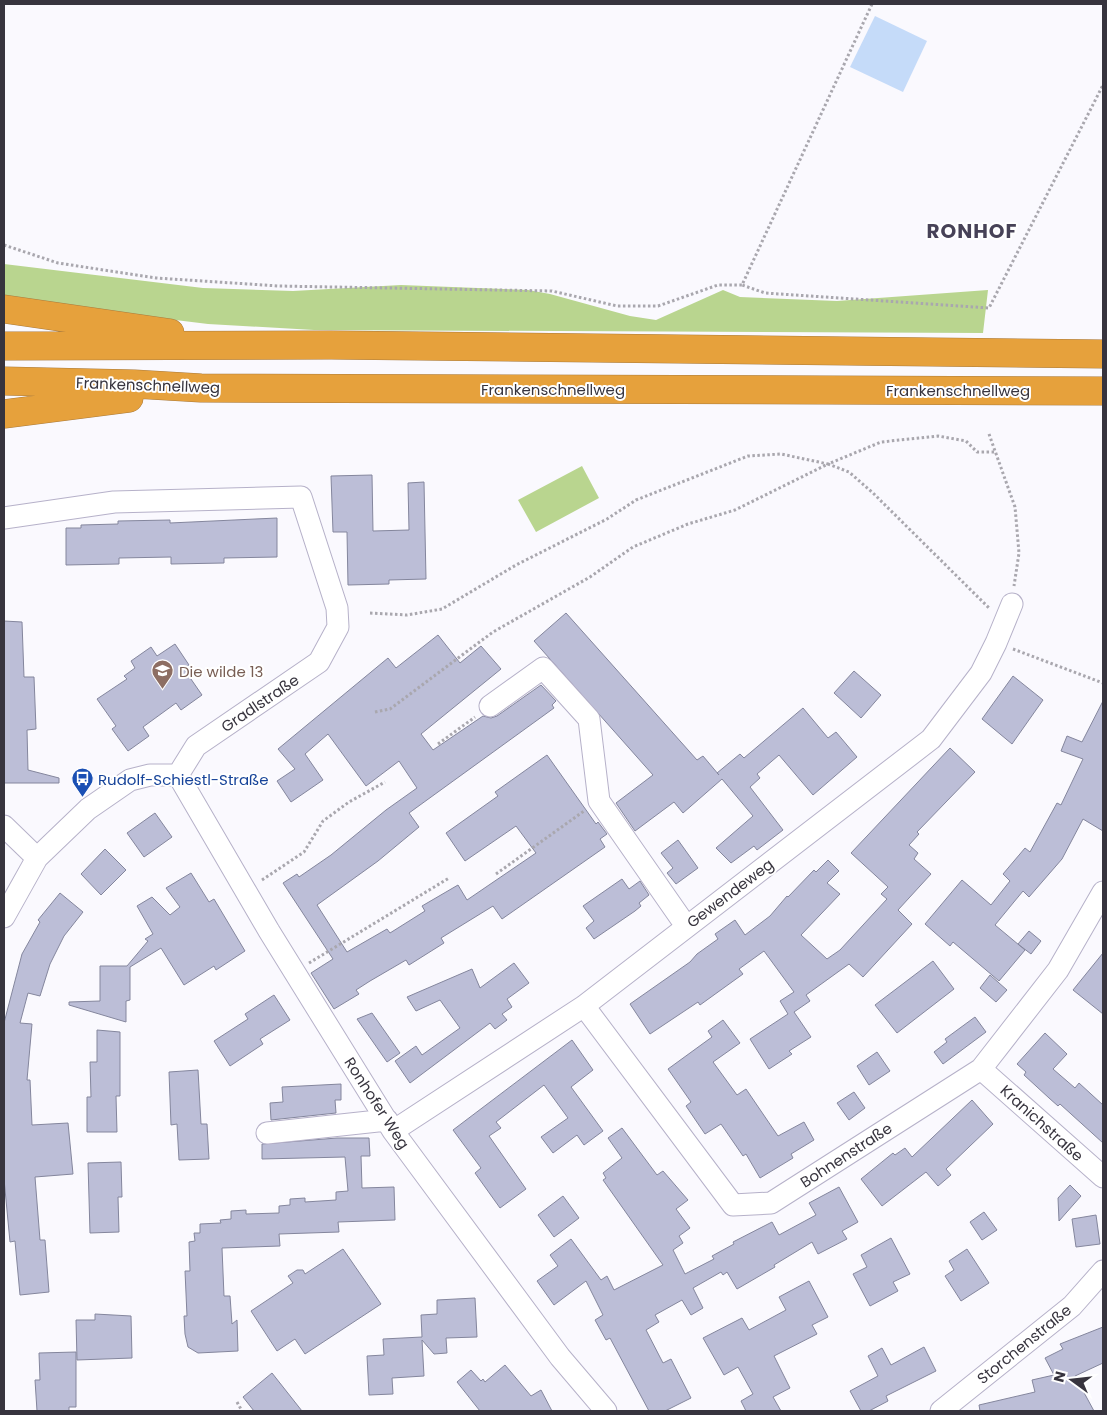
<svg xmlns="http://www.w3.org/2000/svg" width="1107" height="1415" font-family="Poppins,sans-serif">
	<rect width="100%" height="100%" fill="#faf9fe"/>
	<path fill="#b9d58f" d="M4 264 203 288 293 291 401 285 528 290 550 294 630 316 656 320 723 290 740 297 837 301 988 290 983 333 314 330 208 324 4 299Z
		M582 466 599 498 536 532 518 500Z"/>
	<path fill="#c5dbf9" d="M875 16 927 41 903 92 850 67Z"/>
	<path fill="#bcbed7" stroke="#84869d" d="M372 475 373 531 409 530 408 483 424 482 426 579 389 580V584L348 585 347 532H333L331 476Z
		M277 518V557L224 558V563L171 564V557L119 558V564L66 565V528H81V525L118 524V521L170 520V523Z
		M566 613 697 760 703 756 719 775 717 773 740 754 744 758 803 708 828 738 836 732 857 757 813 795 779 755 757 774 760 778 750 787 783 830 757 850 754 846 731 863 716 848 753 816 722 779 683 813 674 802 635 831 616 803 653 775 534 641Z
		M4 621 22 622 24 677H34L36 729 27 730 28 770 59 778V783H4Z
		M438 635 460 663 481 646 501 669 421 734 433 750 483 716 491 718 497 716 541 685 556 701 552 705 554 708 409 813 419 827 378 861 317 905 347 952 387 929 390 933 425 911 422 906 458 885 467 900 536 853 516 826 465 861 446 833 498 796 495 792 547 755 596 824 598 822 607 834 600 839 605 847 502 919 493 906 441 938 444 943 409 965 406 960 370 981 356 990 359 994 334 1009 311 973 333 959 283 883 297 874 299 877 331 855 386 810 417 788 399 761 366 786 328 734 305 754 323 780 291 802 277 781 295 769 278 749 388 658 396 668Z
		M175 644 189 665 184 669 202 695 181 710 176 703 143 727 149 736 128 751 112 729 116 726 97 699 127 679 124 676 135 668 131 661 151 647 157 656Z
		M854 671 881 695 861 718 834 693Z
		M1013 676 1043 700 1012 744 982 719Z
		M1103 701V831L1083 819 1062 859 1029 897 1023 891 995 925 1025 950 999 981 953 942 950 946 925 924 962 880 991 905 1010 881 1003 874 1025 848 1030 852 1057 803 1061 805 1083 759 1061 751 1067 736 1082 742Z
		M950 748 975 772 917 832 919 834 909 845 918 853 914 859 931 874 898 910 912 924 863 977 849 964 806 995 810 1001 794 1012 811 1037 789 1051 792 1054 769 1069 750 1039 788 1014 780 1001 794 992 764 951 739 969 743 974 700 1005 698 1002 650 1034 630 1004 690 962 697 954 718 939 715 934 735 920 745 935 770 916 787 896 788 897 814 870 816 872 828 860 839 871 827 883 840 894 801 935 827 959 840 950 887 899 881 894 888 887 851 853Z
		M155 813 172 837 144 857 127 833Z
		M678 840 698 868 676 884 667 873 673 868 661 853Z
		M105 849 126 870 101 895 81 874Z
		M191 873 209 902 214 899 245 951 216 970 214 966 184 985 161 948 130 967V1000L126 1001V1022L69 1005V1002L100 1001V966H127L148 941 145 939 153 934 137 906 152 897 170 915 180 907 166 888Z
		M622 879 629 889 640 881 649 895 639 903 641 906 635 911 594 939 586 928 594 921 583 906Z
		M60 893 83 912 64 936 50 964 40 996 28 993 20 1023 32 1024 27 1080H30L32 1125 68 1123 73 1174 35 1177 40 1240H45L49 1292 20 1295 15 1241 10 1242 4 1179V1023L22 954 40 922 38 920Z
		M1029 931 1041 941 1031 954 1018 944Z
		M1103 953V1014L1073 990Z
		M933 961 954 989 897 1033 875 1005Z
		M514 963 529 983 507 999 512 1007 502 1014 507 1020 495 1029 490 1023 410 1083 395 1061 416 1046 422 1055 460 1028 440 1000 416 1011 407 997 472 969 480 988Z
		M990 975 1007 990 996 1002 980 988Z
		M274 995 290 1020 260 1039 263 1044 230 1066 214 1041 248 1019 245 1014Z
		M372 1013 400 1053 387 1062 357 1019Z
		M975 1017 986 1032 943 1064 934 1052 947 1042 945 1039Z
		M723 1020 740 1043 713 1062 737 1095 746 1089 778 1136 804 1122 814 1140 791 1154 793 1158 760 1178 746 1154 743 1156 721 1124 705 1134 686 1106 691 1102 668 1069 712 1037 708 1031Z
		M97 1030 120 1032V1096H116L117 1132H87V1097H91L90 1062H97Z
		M1045 1033 1067 1054 1053 1069 1075 1088 1079 1083 1103 1105V1143L1060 1104 1058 1106 1049 1098 1024 1075 1026 1072 1017 1064Z
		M572 1040 593 1070 571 1087 603 1131 584 1145 577 1135 553 1153 541 1137 568 1118 544 1085 496 1122 501 1128 489 1136 526 1189 500 1208 475 1173 481 1168 453 1130Z
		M877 1052 890 1071 869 1085 857 1066Z
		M198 1070 201 1124H207L209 1159 179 1160 177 1124 171 1125 169 1072Z
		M341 1084V1100H335L336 1113 271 1120 270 1103 283 1102 282 1087Z
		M854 1092 865 1108 849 1120 837 1103Z
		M972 1100 993 1124 946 1169 951 1175 938 1186 926 1172 882 1206 861 1179 893 1153 895 1155 905 1148 912 1157Z
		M622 1128 657 1175 663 1171 688 1200 676 1209 690 1228 679 1236 683 1243 673 1250 685 1274 714 1259 712 1256 734 1244 733 1242 772 1222 779 1235 816 1215 809 1203 839 1187 858 1222 842 1231 847 1239 818 1254 812 1242 774 1265 775 1267 737 1289 727 1272 723 1275 721 1272 693 1288 703 1308 691 1315 682 1300 655 1315 659 1322 646 1330 663 1363 671 1359 691 1398 665 1411H649L610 1338 606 1340 595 1320 603 1315 586 1281 554 1305 537 1281 558 1266 550 1255 571 1239 601 1280 607 1276 614 1290 663 1265 603 1180 606 1178 603 1173 622 1158 608 1138Z
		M337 1138H369L370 1156H361L362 1188 394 1187 395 1220 338 1222 339 1232 279 1234 280 1246 222 1248 224 1296H230L232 1324 237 1320 238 1351 198 1353 188 1347 185 1334 184 1316H187L185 1271H190L189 1242 195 1241 194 1233H200V1224L221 1223 220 1220 231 1219V1211L246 1210V1214L279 1213V1206L290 1205V1199L305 1198V1202L336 1200V1192L348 1191 345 1157 262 1159V1144Z
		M121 1162 122 1197H118L119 1232 90 1233 88 1163Z
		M1070 1185 1081 1196 1059 1221 1058 1198Z
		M563 1196 579 1218 554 1237 538 1215Z
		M984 1212 997 1230 982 1240 970 1222Z
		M1096 1215 1100 1244 1076 1247 1072 1219Z
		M891 1238 910 1274 893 1282 898 1291 870 1306 853 1274 867 1267 861 1255Z
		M343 1249 381 1304 305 1354 295 1339 277 1351 251 1311 293 1283 288 1276 297 1270H303L305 1274Z
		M967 1249 989 1283 961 1301 945 1276 954 1270 949 1261Z
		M809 1281 828 1317 812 1325 817 1334 774 1356 790 1388 773 1397 781 1411H746L741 1401 753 1394 738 1367 724 1375 703 1338 742 1318 749 1330 786 1310 779 1297Z
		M475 1298 477 1337 446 1338 447 1353 434 1354 422 1340 424 1376 392 1378 393 1394 369 1395 367 1356 384 1355 383 1339 422 1337 421 1315 437 1314V1300Z
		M95 1314 131 1316 132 1358 77 1360 76 1320H95Z
		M1103 1327V1363L1075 1376 1094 1411H980L979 1405 1035 1392 1032 1380 1054 1375 1045 1358 1063 1349 1060 1344Z
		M924 1347 936 1371 886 1396 888 1401 869 1411H861L850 1391 878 1376 868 1356 882 1348 891 1365Z
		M76 1352V1407H69V1411H37L35 1380H40L39 1353Z
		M505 1365 531 1396 541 1390 552 1411H480L457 1382 471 1370 481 1381 483 1379 485 1382Z
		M272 1373 302 1411H254L243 1397Z"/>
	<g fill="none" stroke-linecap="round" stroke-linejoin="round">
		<defs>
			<path id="minor" d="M4 518 114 502 301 497 337 608 338 627 319 662 196 746 178 775
				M490 706 543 668 589 719 599 801 686 926
				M178 775 269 931 393 1131 560 1357 606 1411
				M4 826 37 858
				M4 917 37 858 88 809 130 780 150 775H178
				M584 1006 733 1205 771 1203 981 1069 1058 970 1103 892
				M981 1069 1103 1177
				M393 1131 584 1006 931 739 981 673 996 643 1012 604
				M267 1133 387 1120
				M941 1411 1072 1306 1103 1271"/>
			<path id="highway" d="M4 309 170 333
				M4 346 331 345 1103 354
				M4 381 134 384 201 388 1103 391
				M4 414 129 398"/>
		</defs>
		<use href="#minor" stroke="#b6b1c9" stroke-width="23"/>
		<use href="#highway" stroke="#a97b3d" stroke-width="29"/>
		<path stroke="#a9a7ae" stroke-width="3" stroke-dasharray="2.5 2.5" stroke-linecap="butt" d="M872 4 742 285 765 293 989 308 1103 85
			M4 245 58 263 156 278 279 286 552 291 617 306H658L718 285H742
			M989 434 1015 507 1019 553 1014 586
			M370 613 407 615 442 609 516 565 607 519 636 500 748 456 781 454 828 464 881 442 938 436 966 441 977 452H995
			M1013 649 1103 683
			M375 712 390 709 493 632 590 577 633 547 688 524 735 510 828 464 849 472 873 493 989 608
			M438 744 475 717
			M496 874 584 811
			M262 880 304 852 323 821 349 802 385 782
			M309 963 449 878
			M237 1402 242 1411"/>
		<use href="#minor" stroke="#fff" stroke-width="21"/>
		<use href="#highway" stroke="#e6a13c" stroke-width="28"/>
	</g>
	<defs>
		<symbol id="school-pin" viewBox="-11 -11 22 30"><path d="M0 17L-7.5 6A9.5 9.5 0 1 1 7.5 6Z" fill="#8d6e63" stroke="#fff"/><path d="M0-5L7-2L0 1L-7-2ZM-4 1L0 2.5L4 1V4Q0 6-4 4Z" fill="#fff"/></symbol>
		<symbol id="bus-pin" viewBox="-11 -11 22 30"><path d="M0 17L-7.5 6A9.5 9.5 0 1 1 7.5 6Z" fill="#1a4fb4" stroke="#fff"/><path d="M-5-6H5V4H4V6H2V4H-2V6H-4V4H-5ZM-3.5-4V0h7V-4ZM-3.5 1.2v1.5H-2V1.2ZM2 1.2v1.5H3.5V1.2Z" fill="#fff"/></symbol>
	</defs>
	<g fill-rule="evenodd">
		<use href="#school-pin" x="150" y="658" width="25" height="34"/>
		<use href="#bus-pin" x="70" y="766" width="25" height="34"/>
	</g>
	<g text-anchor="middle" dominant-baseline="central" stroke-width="4" stroke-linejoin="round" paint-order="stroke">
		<g font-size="15" fill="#37343e" stroke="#fff">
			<text transform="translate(148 385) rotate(2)">Frankenschnellweg</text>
			<text x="553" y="389">Frankenschnellweg</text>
			<text x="958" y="390">Frankenschnellweg</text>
			<text transform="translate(260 703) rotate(-34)">Gradlstraße</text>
			<text transform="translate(730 893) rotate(-37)">Gewendeweg</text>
			<text transform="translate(377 1103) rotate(57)">Ronhofer Weg</text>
			<text transform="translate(1042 1123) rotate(42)">Kranichstraße</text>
			<text transform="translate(846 1155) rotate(-33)">Bohnenstraße</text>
			<text transform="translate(1024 1344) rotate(-39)">Storchenstraße</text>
		</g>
		<g font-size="15" fill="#785e54" stroke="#fff" text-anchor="start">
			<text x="179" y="671">Die wilde 13</text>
		</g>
		<g font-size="15" fill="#164399" stroke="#fff" text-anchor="start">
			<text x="98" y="779">Rudolf-Schiestl-Straße</text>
		</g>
		<g font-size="20" font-weight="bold" letter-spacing="1" fill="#474257" stroke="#fff">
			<text x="972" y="231">RONHOF</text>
		</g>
	</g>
	<rect width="1107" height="1415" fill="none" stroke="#37343e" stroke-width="10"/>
	<g transform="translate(1072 1380) rotate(285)" stroke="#ffffff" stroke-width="4" paint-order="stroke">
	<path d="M0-4L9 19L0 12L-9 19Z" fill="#37343e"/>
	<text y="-8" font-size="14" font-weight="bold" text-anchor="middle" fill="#37343e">N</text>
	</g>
</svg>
